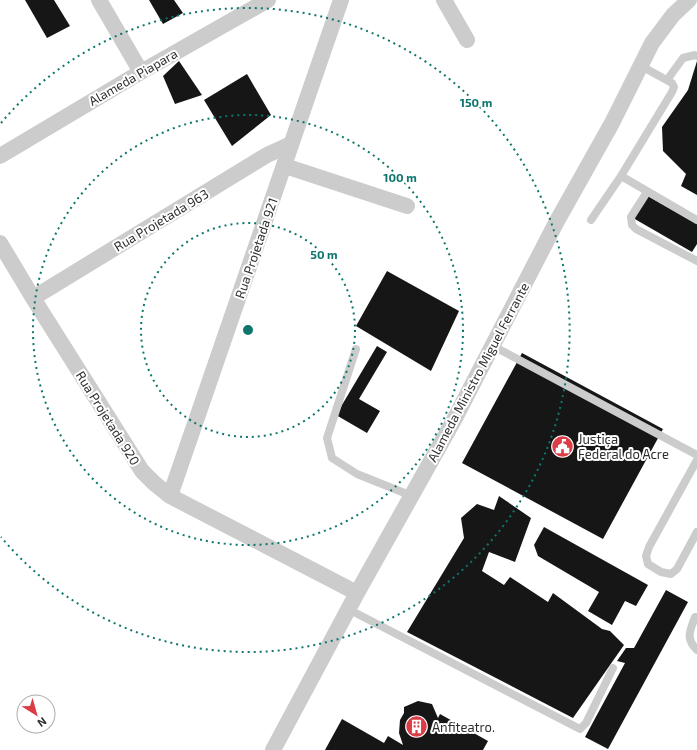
<svg xmlns="http://www.w3.org/2000/svg" width="697" height="750" font-family="'Exo 2',sans-serif">
	<rect width="100%" height="100%" fill="#fff"/>
	<path fill="#161616" d="M25 0H54L70 26 47 38Z
		M149 0H174L183 13 163 24Z
		M179 61 202 95 175 104 163 76Z
		M697 61V195L681 186 686 174 663 151 662 127 688 90Z
		M247 74 271 115 232 146 204 100Z
		M646 195 697 224V244L692 252 633 218Z
		M387 271 459 311 431 371 356 326Z
		M377 346 387 352 359 399 380 411 367 433 336 415Z
		M522 353 663 429 603 539 462 463Z
		M499 496 531 518 515 562 489 552 482 571 504 585 510 577 548 602 553 593 602 629 610 631 624 645 573 718 407 632 464 538 461 518 477 504 494 510Z
		M544 527 648 585 636 606 625 601 612 625 588 611 599 592 538 556 534 545Z
		M666 590 688 602 608 749 585 737 625 663 617 661 626 648H634Z
		M418 701 432 704 438 718 440 714 488 741 483 750H325L342 719 384 743 388 736 403 745 399 733 400 720 404 713V707Z"/>
	<g fill="none" stroke-linecap="round" stroke-linejoin="round">
		<path stroke="#ccc" stroke-width="8" d="M667 80 683 58 695 55 697 56
			M621 176 697 220
			M647 192 631 217 632 225 636 229 697 261
			M591 220 621 176 672 92 674 87 672 83 641 66
			M493 346 697 455
			M356 349 327 438 332 458 357 474 412 496
			M697 460 649 547 646 556 648 564 661 572 671 574 677 569 697 532
			M348 609 580 729 586 723 613 668
			M697 617H695C690 631 685 638 697 650"/>
		<path stroke="#ccc" stroke-width="16" d="M99 0 141 72
			M444 0 467 40
			M0 156 141 72 268 0
			M285 166 407 206
			M0 243 33 298 142 471 154 483 170 496 357 593
			M33 298 267 155 291 144
			M170 496 341 0
			M273 750 357 593 454 420 557 221 612 123 652 43 673 15 689 0"/>
	</g>
	<g fill="none" stroke="#0f766e" stroke-width="2" stroke-dasharray="2 4">
		<circle cx="248" cy="330" r="107"/>
		<circle cx="248" cy="330" r="215"/>
		<path d="M1 123A322 322 0 1 1 1 537"/>
	</g>
	<defs>
		<symbol id="civic-disc" viewBox="-11 -11 22 22"><circle r="9.5" fill="#db3c46" stroke="#fff"/><path d="M-.6-6.5H3V-4.5H.6V-3L4-1V1h2V6H-6V1h2V-1L-.6-3ZM-1.2 2.5V6h2.4V2.5Z" fill="#fff"/></symbol>
		<symbol id="building-disc" viewBox="-11 -11 22 22"><circle r="9.5" fill="#db3c46" stroke="#fff"/><path d="M-4-6H4V6H1V3H-1V6H-4ZM-2.5-4.3h1.7v1.8h-1.7ZM.8-4.3h1.7v1.8H.8ZM-2.5-1h1.7V.8h-1.7ZM.8-1h1.7V.8H.8Z" fill="#fff"/></symbol>
	</defs>
	<g fill-rule="evenodd">
		<use href="#civic-disc" x="550" y="434" width="25" height="25"/>
		<use href="#building-disc" x="404" y="714" width="25" height="25"/>
	</g>
	<g text-anchor="middle" dominant-baseline="central" stroke-width="4" stroke-linejoin="round" paint-order="stroke">
		<g font-size="13" fill="#2f2f2f" stroke="#fff">
			<text transform="translate(133 77) rotate(-30)">Alameda Piapara</text>
			<text transform="translate(161 220) rotate(-31)">Rua Projetada 963</text>
			<text transform="translate(256 248) rotate(-71)">Rua Projetada 921</text>
			<text transform="translate(478 372) rotate(-62)">Alameda Ministro Miguel Ferrante</text>
			<text transform="translate(108 418) rotate(58)">Rua Projetada 920</text>
		</g>
		<g font-size="13" fill="#2f2f2f" stroke="#fff" text-anchor="start">
			<text x="578" y="439">Justiça<tspan x="578" dy="15">Federal do Acre</tspan></text>
			<text x="432" y="727">Anfiteatro.</text>
		</g>
	</g>
	<circle cx="248" cy="330" r="6" fill="#0f766e" stroke="#fff" stroke-width="2"/>
	<g font-size="12" text-anchor="middle" font-weight="bold" fill="#0f766e" stroke="#fff" stroke-width="4" stroke-linejoin="round" paint-order="stroke">
		<text x="476" y="107">150 m</text>
		<text x="400" y="182">100 m</text>
		<text x="324" y="259">50 m</text>
	</g>
	<g transform="translate(36 714) rotate(143)"><circle r="19" fill="#ffffff" stroke="#acacac"/>
	<path d="M0-3L7 15L0 10L-7 15Z" fill="#db3c46"/>
	<text y="-6" font-size="11" font-weight="bold" text-anchor="middle" fill="#2f2f2f">N</text>
	</g>
</svg>
